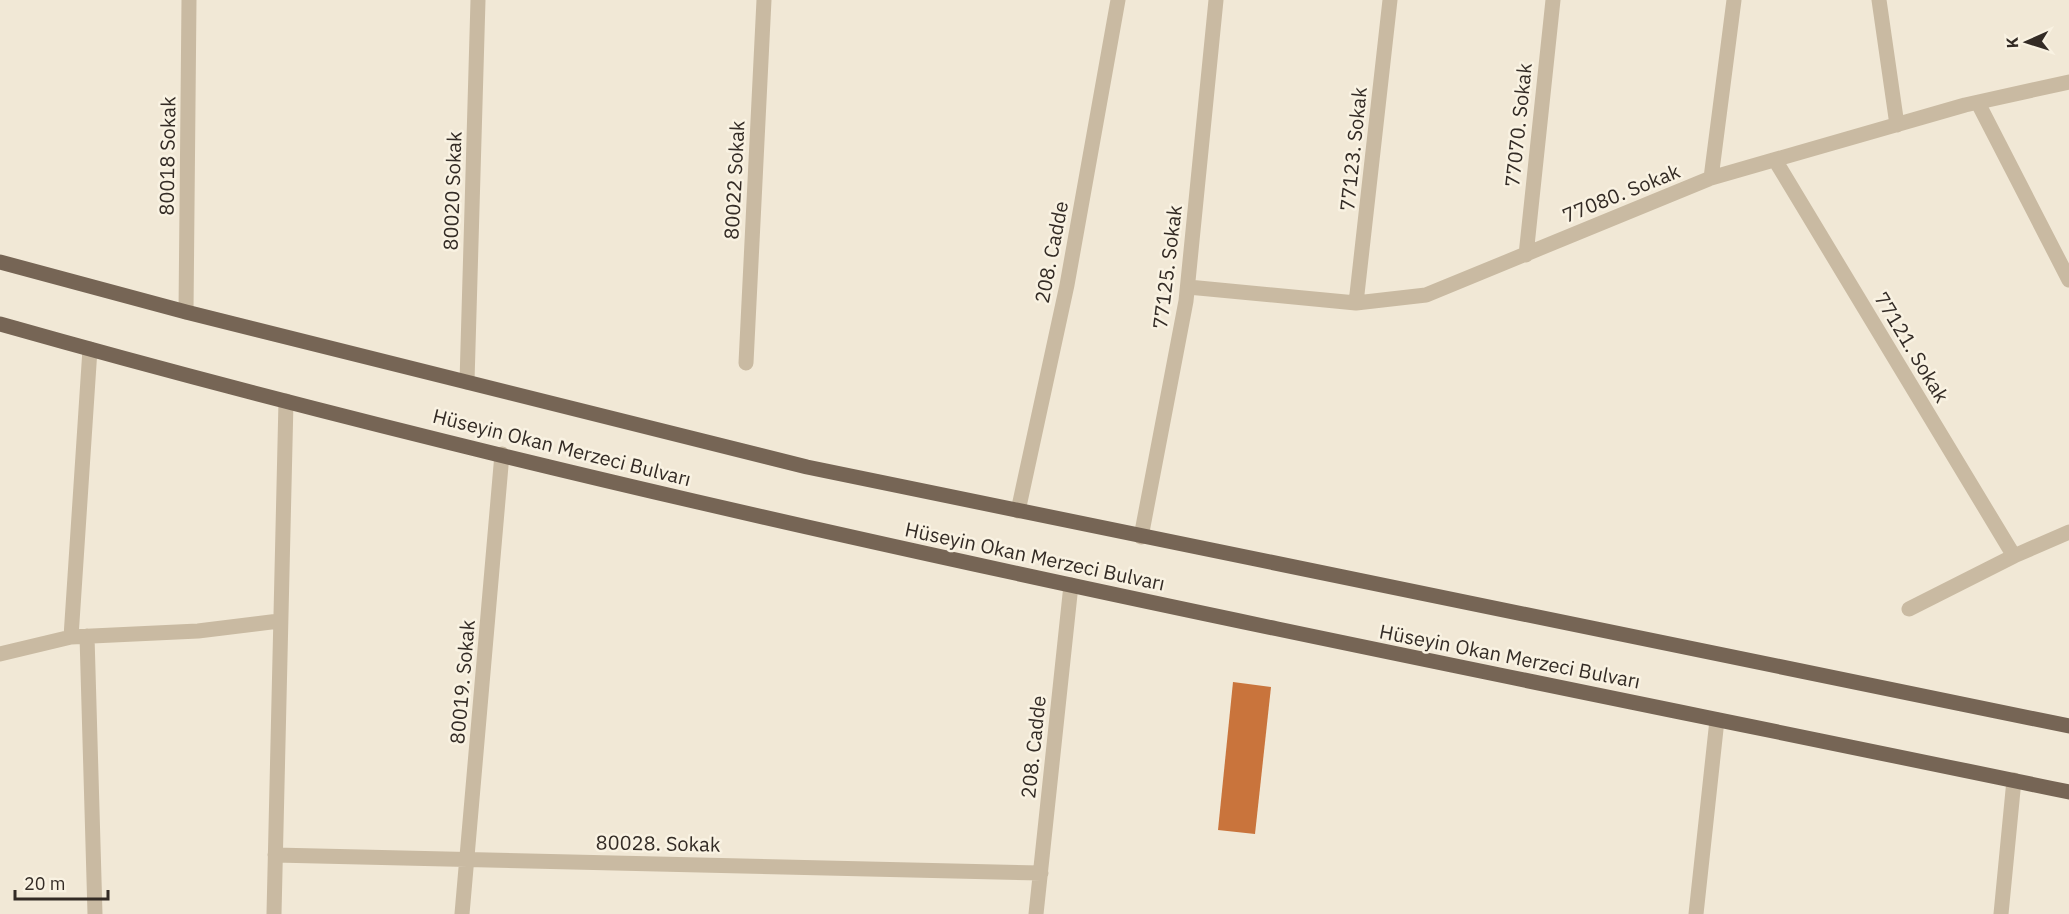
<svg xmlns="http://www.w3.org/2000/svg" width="2069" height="914" font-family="'IBM Plex Sans',sans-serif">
	<rect width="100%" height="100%" fill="#f1e8d6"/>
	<path fill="#c9743c" d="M1233 682 1271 687 1255 834 1218 830Z"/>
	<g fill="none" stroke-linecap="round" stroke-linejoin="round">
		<path stroke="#c9baa2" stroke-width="15" d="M1879 0 1897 125
			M1978 103 2069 280
			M1775 160 2014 556
			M1711 178 1734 0
			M1526 255 1553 0
			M1188 287 1356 303 1426 295 1711 178 1965 105 2069 82
			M1356 303 1390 0
			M186 312 189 0
			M746 363 764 0
			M467 382 478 0
			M1018 511 1067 285 1118 0
			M1141 537 1186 301 1216 0
			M1909 609 2014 556 2069 532
			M87 636 95 914
			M71 637 90 349
			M0 654 71 637 198 631 279 621
			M275 855 1041 873
			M274 914 286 401
			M462 914 502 454
			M1036 914 1071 585
			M1696 914 1717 720
			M2001 914 2014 780"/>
		<path stroke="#766555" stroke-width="15" d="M0 262 186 312 807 467 2069 726
			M0 324C681 517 1377 648 2069 792"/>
	</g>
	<g text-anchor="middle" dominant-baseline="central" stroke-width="5" stroke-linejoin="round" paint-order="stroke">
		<g font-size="20" fill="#332b25" stroke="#f9f2e2">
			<text transform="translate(1518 125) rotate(-84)">77070. Sokak</text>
			<text transform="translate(1353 149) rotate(-84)">77123. Sokak</text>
			<text transform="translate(167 156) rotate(-89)">80018 Sokak</text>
			<text transform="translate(734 180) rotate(-87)">80022 Sokak</text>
			<text transform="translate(452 191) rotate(-88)">80020 Sokak</text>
			<text transform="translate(1621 193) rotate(-22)">77080. Sokak</text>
			<text transform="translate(1051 252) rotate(-79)">208. Cadde</text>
			<text transform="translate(1167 267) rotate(-83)">77125. Sokak</text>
			<text transform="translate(1912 347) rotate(59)">77121. Sokak</text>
			<text transform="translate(562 447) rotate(14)">Hüseyin Okan Merzeci Bulvarı</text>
			<text transform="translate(1035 556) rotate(12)">Hüseyin Okan Merzeci Bulvarı</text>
			<text transform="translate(1510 656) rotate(11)">Hüseyin Okan Merzeci Bulvarı</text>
			<text transform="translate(462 682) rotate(-85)">80019. Sokak</text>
			<text transform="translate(1033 747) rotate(-84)">208. Cadde</text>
			<text transform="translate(658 843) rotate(1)">80028. Sokak</text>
		</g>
	</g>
	<g transform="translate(2027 42) rotate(267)" stroke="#f9f2e2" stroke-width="4.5" paint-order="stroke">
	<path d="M0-4.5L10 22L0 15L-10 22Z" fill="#332b25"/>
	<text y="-9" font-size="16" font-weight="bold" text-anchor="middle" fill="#332b25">K</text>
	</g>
	<path d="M15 890v9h93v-9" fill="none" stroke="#332b25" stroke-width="3"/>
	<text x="24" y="890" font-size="18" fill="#332b25" stroke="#f9f2e2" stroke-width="4.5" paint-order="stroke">20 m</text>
</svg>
